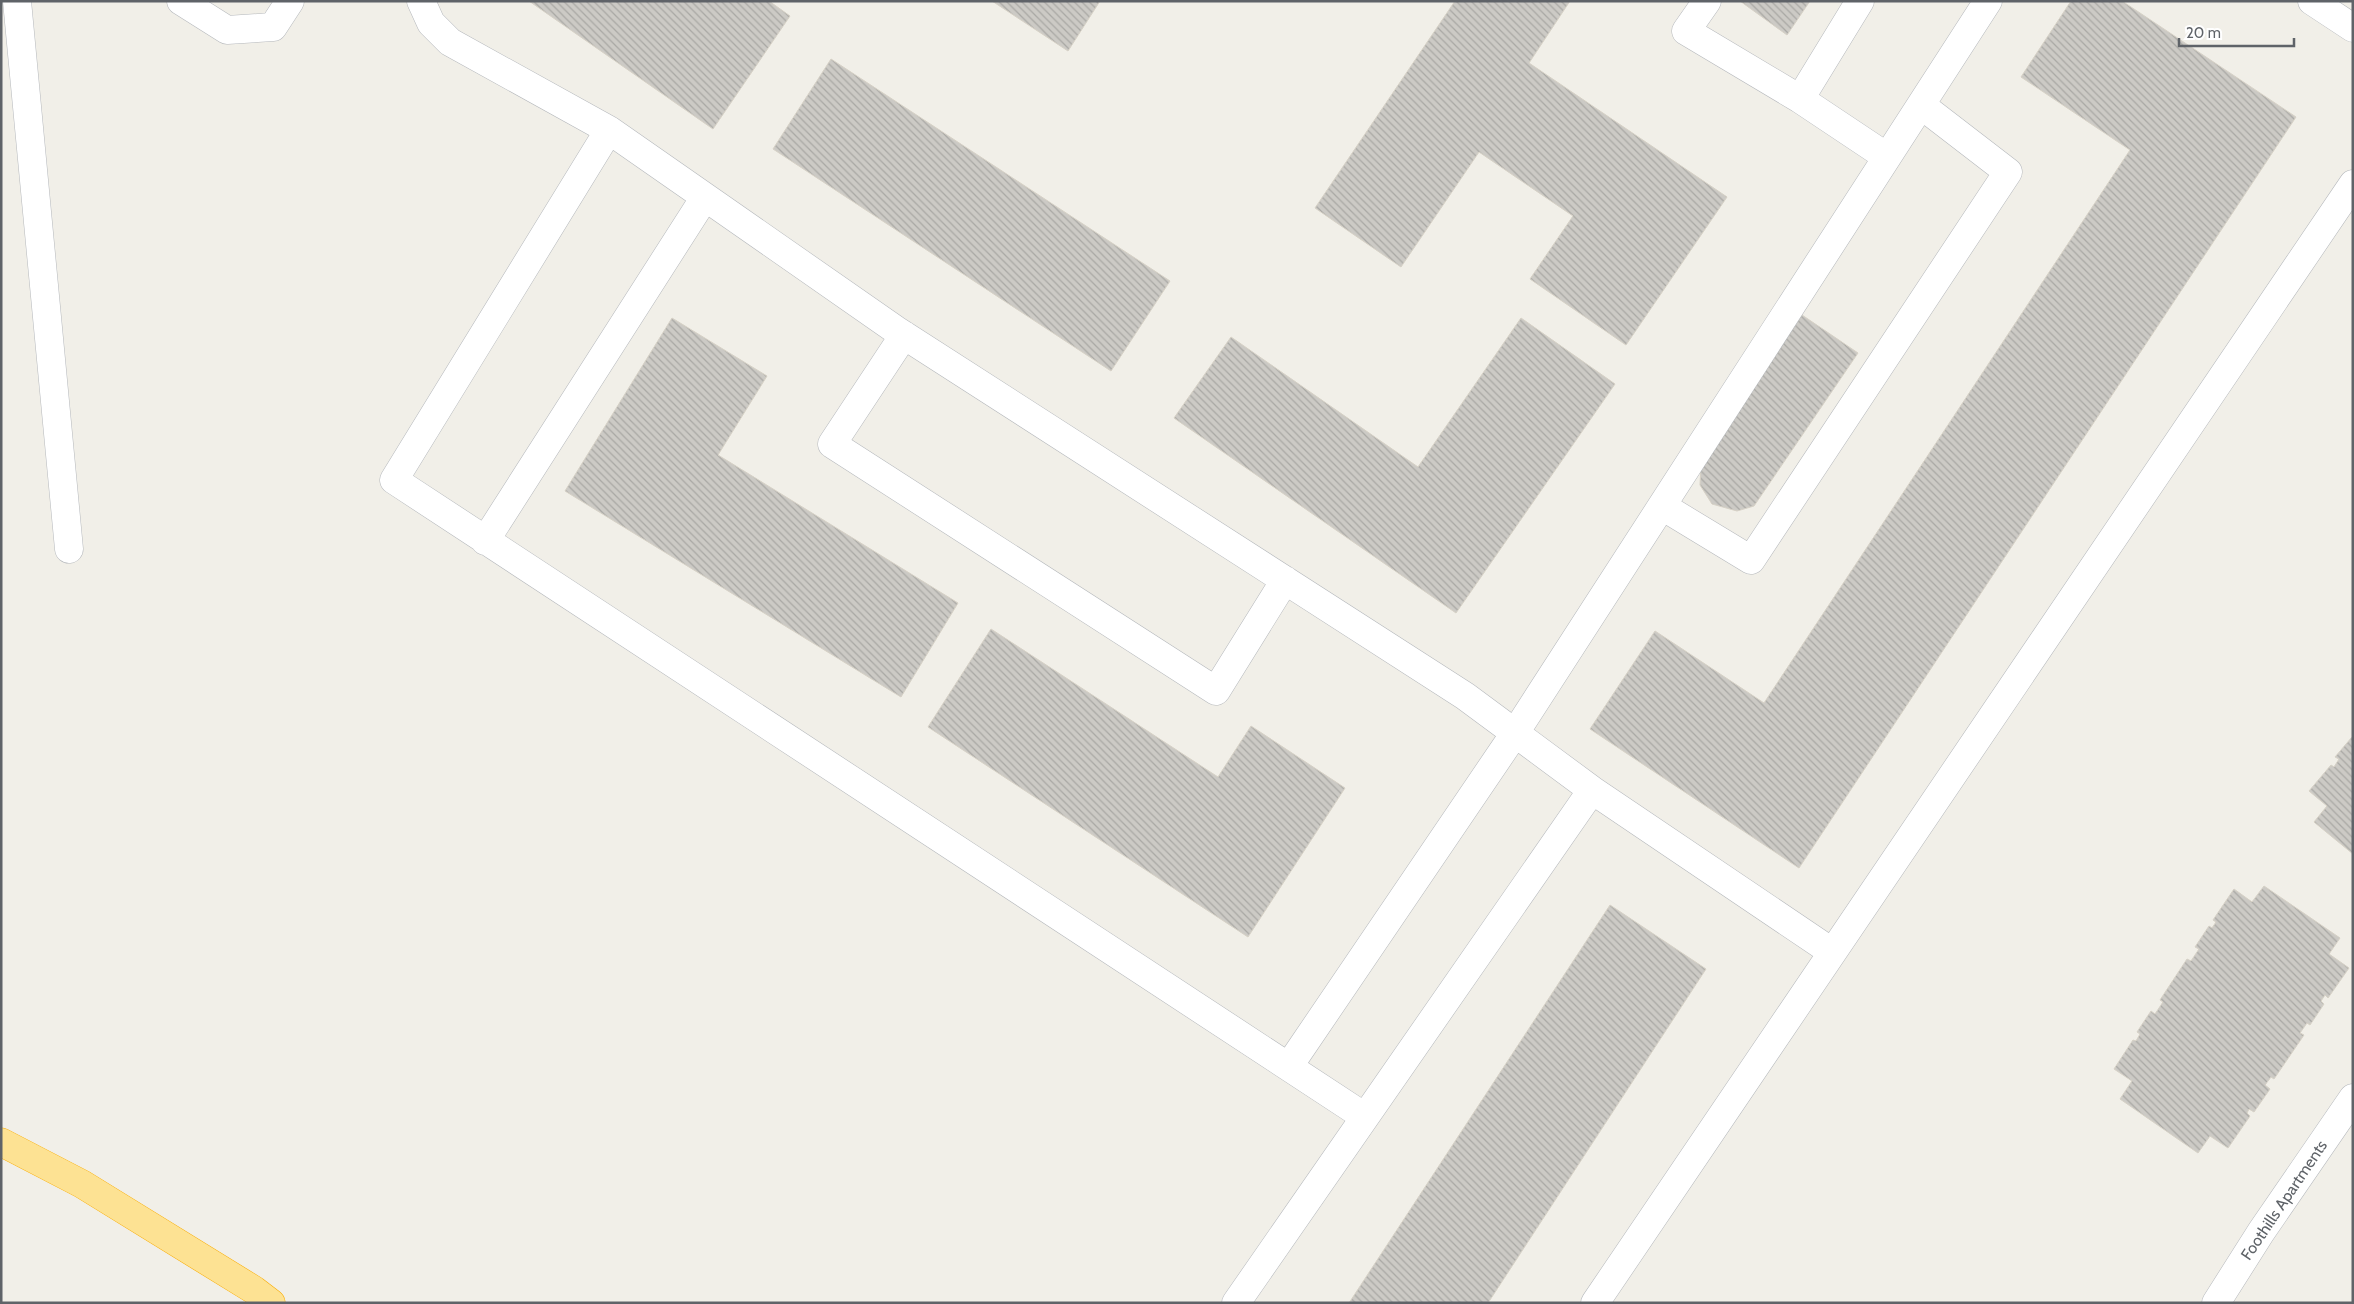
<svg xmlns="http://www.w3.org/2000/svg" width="2354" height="1304" font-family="Cabin,sans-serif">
	<defs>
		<pattern id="building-back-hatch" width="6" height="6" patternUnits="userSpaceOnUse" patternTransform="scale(1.25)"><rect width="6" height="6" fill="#cccac5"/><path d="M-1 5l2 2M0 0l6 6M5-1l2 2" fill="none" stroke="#a9a8a4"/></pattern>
	</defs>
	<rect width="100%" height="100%" fill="#f1efe8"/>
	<path fill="url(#building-back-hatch)" stroke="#d6d1c6" d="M529 1H769L790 16 713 129Z
		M992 1H1100L1068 51Z
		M1455 1H1570L1529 63 1727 197 1626 345 1530 279 1573 216 1479 152 1401 267 1315 208Z
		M1740 1H1810L1787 35Z
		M2071 1H2122L2296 117 1799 868 1590 729 1655 631 1764 703 2130 150 2021 77Z
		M831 59 1170 281 1111 371 773 149Z
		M1802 315 1858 353 1754 506 1737 511 1712 504 1700 485 1701 464Z
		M672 318 767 376 718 455 958 603 901 697 565 491Z
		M1521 318 1615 384 1456 613 1174 418 1231 337 1418 467Z
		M991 629 1218 777 1251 726 1345 788 1248 937 928 727Z
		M2352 737 2353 738V854L2314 822 2327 806 2309 791 2331 765 2334 767 2339 759 2335 757Z
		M2264 886 2340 938 2329 954 2349 968 2328 998 2325 995 2321 1001 2324 1004 2310 1025 2307 1023 2300 1033 2304 1035 2274 1079 2271 1077 2265 1085 2270 1089 2254 1112 2249 1109 2247 1113 2250 1116 2228 1148 2210 1136 2198 1153 2120 1099 2132 1081 2114 1069 2133 1040 2136 1041 2140 1034 2137 1032 2151 1011 2155 1014 2163 1002 2160 1000 2187 959 2191 961 2199 949 2195 947 2209 926 2212 928 2216 922 2213 920 2234 889 2252 902Z
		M1610 905 1706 969 1488 1303H1349Z"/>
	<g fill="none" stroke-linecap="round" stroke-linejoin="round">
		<defs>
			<path id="minor" d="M17 1 69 549
				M181 1 227 30 273 27 290 1
				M421 1 431 23 450 42 609 130 896 330 1465 696 1592 790 1236 1303
				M1707 1 1686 31 1800 99
				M1860 1 1800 99 1887 157
				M2312 1 2353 28
				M609 130 394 480 1365 1117
				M904 335 832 444 1216 691 1285 580
				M1662 506 1751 560 2008 172 1921 105
				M485 541 705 197
				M1592 790 1832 952
				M1289 1066 1515 733 1988 1
				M1595 1303 2353 184
				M2216 1303 2261 1232 2353 1098"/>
			<path id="highway" d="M1 1142 82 1184 254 1290 271 1303"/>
		</defs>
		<use href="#minor" stroke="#b5b8bc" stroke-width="29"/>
		<use href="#highway" stroke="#f9ab00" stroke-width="29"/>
		<use href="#minor" stroke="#fff" stroke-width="28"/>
		<use href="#highway" stroke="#fde293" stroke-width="28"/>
	</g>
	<g text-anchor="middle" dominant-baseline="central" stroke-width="4" stroke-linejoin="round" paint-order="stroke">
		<g font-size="16" fill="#5f6368" stroke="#fff">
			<text transform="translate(2284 1200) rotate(-56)">Foothills Apartments</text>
		</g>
	</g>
	<rect width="2354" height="1304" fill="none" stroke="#5f6368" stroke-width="5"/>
	<path d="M2179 38v8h115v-8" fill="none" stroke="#5f6368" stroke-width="2.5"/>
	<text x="2186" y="38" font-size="15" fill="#5f6368" stroke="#ffffff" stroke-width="4" paint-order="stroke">20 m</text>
</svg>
